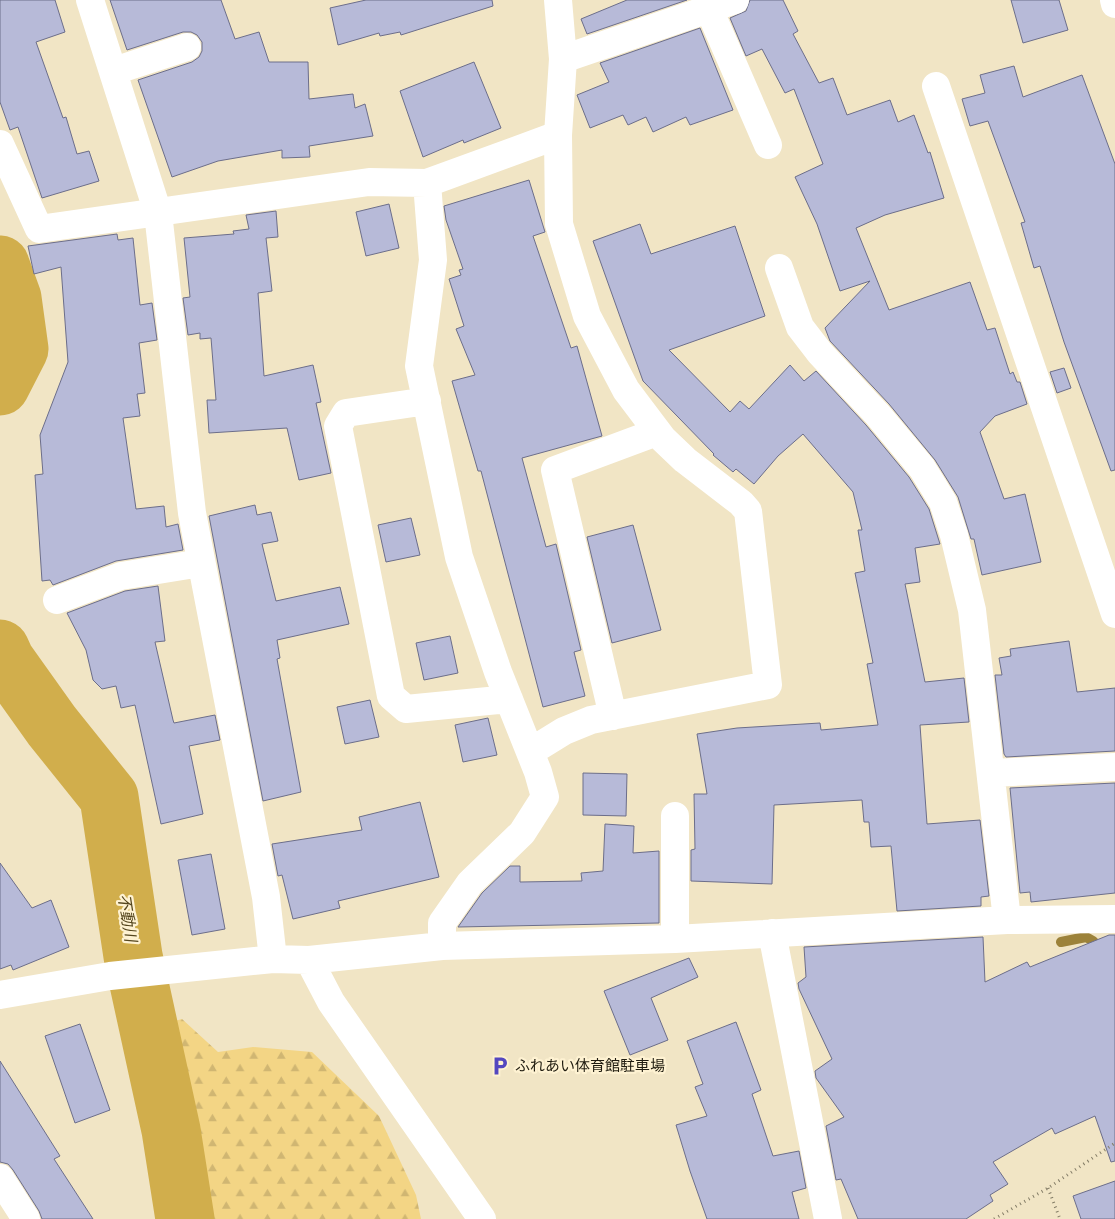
<svg xmlns="http://www.w3.org/2000/svg" width="1115" height="1219" font-family="'Alegreya Sans','Noto Sans JP',sans-serif">
	<defs>
		<pattern id="forest-firs" width="22" height="20" patternUnits="userSpaceOnUse" patternTransform="scale(1.25)"><rect width="22" height="20" fill="#f3d585"/><path d="M5 1l3.5 6h-7zM16 11l3.5 6h-7z" fill="#d0b672"/></pattern>
	</defs>
	<rect width="100%" height="100%" fill="#f1e5c5"/>
	<path fill="url(#forest-firs)" d="M182 1019 218 1052 253 1047 312 1052 379 1116 416 1195 421 1219H198L163 1036 171 1022Z"/>
	<g fill="none" stroke-linecap="round" stroke-linejoin="round">
		<path stroke="#9c823a" stroke-width="10" d="M1061 942 1086 937 1093 941 1115 972"/>
		<path stroke="#d1ae4c" stroke-width="59" d="M0 265 12 298 19 349 0 386
			M0 649 5 660 52 726 109 797 133 956 171 1130 185 1219"/>
	</g>
	<path fill="#b7bad8" stroke="#6c6e8a" d="M0 0H55L65 32 36 42 63 118 66 117 77 154 89 151 99 181 42 198 18 127 10 130 0 102Z
		M110 0H221L235 39 259 32 269 62H308L309 99 353 94 355 108 365 104 373 136 309 146 310 157 282 158V150L218 161 172 177 138 80 192 62 199 57 202 51V42L197 35 191 32H183L127 50Z
		M366 0H492L493 6 401 35 400 32 380 36 379 33 338 45 330 8Z
		M627 0H687L587 34 581 19Z
		M750 0H783L798 31 793 34 819 83 833 78 847 115 890 100 898 122 914 115 928 153 930 152 944 198 885 215 856 228 889 310 970 282 987 330 995 328 1010 374 1013 372 1017 382H1020L1027 404 995 416 980 432 1004 499 1025 494 1041 562 982 575 974 539H971L958 497 935 460 889 404 830 341 825 328 870 281 840 291 817 224 795 177 823 164 794 89 785 93 762 49 746 56 730 18 746 11Z
		M1011 0H1059L1068 30 1023 43Z
		M700 28 733 110 690 125 686 117 653 132 646 117 628 125 623 115 590 128 577 95 609 82 600 63Z
		M474 62 501 128 464 143 463 140 423 157 400 91Z
		M1014 66 1023 97 1082 75 1115 164V470L1111 471 1064 342 1040 266 1034 268 1021 223 1025 222 988 121 970 126 962 99 985 93 980 75Z
		M529 180 545 232 533 236 571 348 577 346 602 436 522 458 546 547 556 544 581 650 574 652 585 696 543 707 481 471H478L452 381 475 375 456 329 464 326 449 279 461 275 459 270 463 269 446 220 444 206Z
		M389 204 399 248 366 256 356 212Z
		M276 211 278 237 266 238 272 291 258 293 264 376 313 365 321 402 316 403 331 473 299 480 287 428 209 433 207 400H216L211 338 200 339V333L188 335 183 298 190 297 184 238 234 234 233 231 249 229 246 215Z
		M640 224 651 254 735 226 765 316 669 350 730 412 740 401 749 409 790 365 804 381 816 371 866 425 909 477 929 509 940 544 915 548 920 582 905 584 925 682 964 678 969 722 920 725 927 824 980 820 989 896 981 897V906L897 911 891 846 871 847 869 822H864L862 800 774 805 772 884 691 881V850L695 849 694 794H707L697 734 737 728 820 723 821 730 878 725 867 664 873 663 855 573 865 571 858 530H862L853 492 803 434 778 456 754 484 736 469 733 472 713 455 714 454 643 381 593 241Z
		M117 234 118 240 133 238 140 305 152 303 157 340 139 343 145 393 137 394 140 416 123 418 136 509 164 506 166 527 178 524 183 550 116 561 53 585 50 580 42 581 35 475 43 474 40 435 68 362 61 267 34 274 28 246Z
		M1064 368 1071 388 1057 393 1050 372Z
		M255 505 257 515 271 512 278 541 262 544 276 601 340 587 349 624 277 640 280 658 277 659 301 792 263 801 209 516Z
		M411 518 420 555 386 562 378 525Z
		M633 525 661 630 612 643 587 537Z
		M158 586 165 641 155 642 173 720 174 723 215 715 220 740 189 746 203 814 161 824 135 705 121 708 116 686 102 689 93 680 86 650 67 613 125 591Z
		M450 636 458 673 424 680 416 643Z
		M1069 641 1077 692 1115 688V751L1006 757 1004 754 995 675H1002L999 658 1011 656 1010 649Z
		M370 700 379 737 345 744 337 707Z
		M488 718 497 755 463 762 455 725Z
		M583 773 627 774 626 816 583 815Z
		M1115 783V893L1031 902 1030 892 1020 893 1010 788Z
		M420 802 439 877 338 901 340 908 293 919 282 875 278 876 272 844 362 830 359 817Z
		M605 824 634 826 633 853 659 851V923L458 927 482 893 510 866H520V882L582 881 581 873 603 871Z
		M211 854 225 929 192 935 178 860Z
		M0 863 32 908 51 900 69 947 13 970 11 965 0 969Z
		M1109 935H1115V1161L1111 1162 1095 1116 1055 1134 1052 1128 993 1162 1008 1184 990 1195 993 1201 966 1219H858L841 1179 836 1180 826 1126 844 1117 816 1078 815 1071 832 1059 799 989 798 983 806 977 804 947 983 937 985 982 1027 962 1030 967Z
		M689 958 698 977 651 998 668 1040 630 1055 604 991Z
		M736 1022 761 1090 752 1094 773 1156 799 1151 806 1188 792 1192 799 1219H707L690 1171 676 1125 707 1116 695 1087 703 1084 687 1041Z
		M80 1024 110 1110 75 1123 45 1036Z
		M0 1061 60 1156 54 1159 93 1219H42L39 1211 13 1170 8 1164 0 1162Z
		M1115 1181V1219H1081L1073 1196Z"/>
	<g fill="none" stroke-linecap="round" stroke-linejoin="round">
		<path stroke="#847d67" stroke-width="3" stroke-dasharray="1 4" stroke-linecap="butt" d="M1048 1188 1060 1219
			M994 1219 1048 1188 1115 1143"/>
		<path stroke="#fff" stroke-width="28" d="M90 0 158 213 192 513 266 897 273 959
			M1114 0 1115 4
			M709 9 768 145
			M563 59 735 0
			M114 71 187 47
			M936 86 1115 614
			M0 144 39 229 369 182 427 183 558 135
			M427 183 433 260 419 366 459 557 498 672 538 772 545 797 522 833 470 883 442 923V946
			M779 268 800 327 820 353 878 415 922 468 943 502 954 535 972 610 1007 920
			M427 401 346 413 338 426 391 696 406 709 509 699
			M57 600 121 576 201 563
			M613 716 555 470 657 432
			M530 752 564 731 591 720 768 685 748 511 741 503 685 460 663 439 626 390 587 316 559 224 558 135 563 59 558 0
			M991 773 1115 767
			M675 816V939
			M772 933 828 1219
			M309 960 331 1002 482 1219
			M0 995 110 976 273 959 309 960 442 946 675 939 1007 920 1115 919
			M0 1178 26 1219"/>
	</g>
	<defs>
		<symbol id="parking-bare" viewBox="-9 -9 18 18"><path d="M-3.5-5.5H1a3.5 3.5 0 0 1 0 7H-1V5.5H-3.5ZM-1-3.4V-.6H.8a1.4 1.4 0 0 0 0-2.8Z" fill="#5447bf" stroke="#fef2d2" stroke-width="2.5" paint-order="stroke"/></symbol>
	</defs>
	<g fill-rule="evenodd">
		<use href="#parking-bare" x="486" y="1052" width="28" height="28"/>
	</g>
	<g text-anchor="middle" dominant-baseline="central" stroke-width="4.5" stroke-linejoin="round" paint-order="stroke">
		<g font-size="15" fill="#201c10" stroke="#fef2d2" text-anchor="start">
			<text x="515" y="1066">ふれあい体育館駐車場</text>
		</g>
		<g font-size="16" font-style="italic" fill="#55461e" stroke="#fef2d2">
			<text transform="translate(127 918) rotate(81)">不動川</text>
		</g>
	</g>
</svg>
